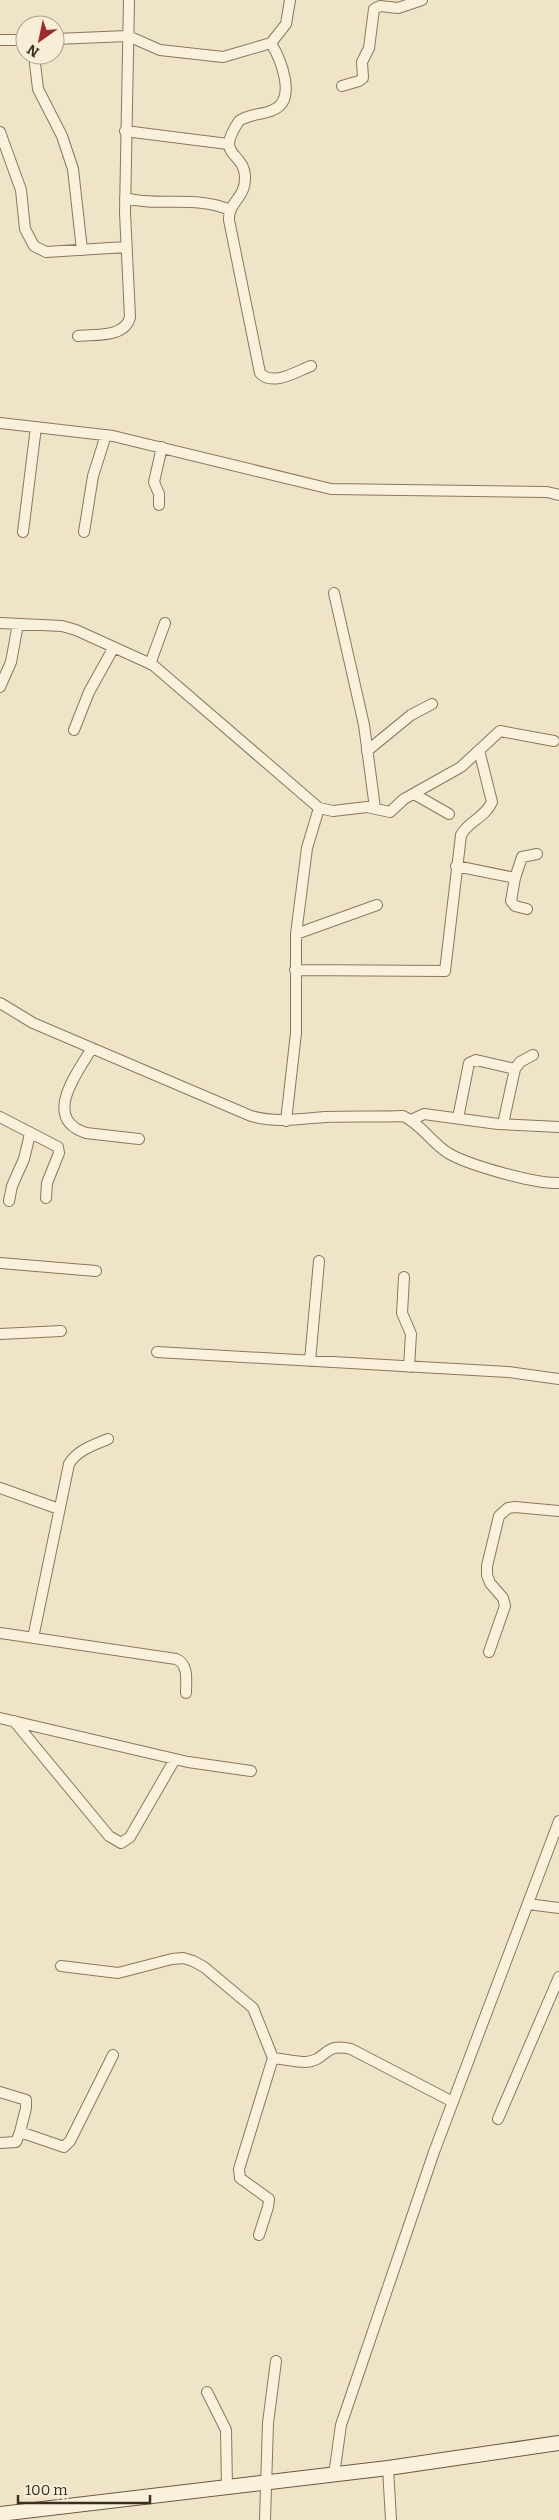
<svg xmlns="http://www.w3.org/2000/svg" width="559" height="2520" font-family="Bitter,serif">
	<rect width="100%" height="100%" fill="#f0e4c8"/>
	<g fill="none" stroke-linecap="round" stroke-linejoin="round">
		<defs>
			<path id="street" d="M55 39 128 36 160 50 223 57 271 43 286 24 290 0
				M0 40H25
				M271 43C280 58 298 100 273 110 262 115 249 114 239 121 214 158 244 150 245 177 246 198 228 202 229 220L260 373C273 387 297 371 311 366
				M34 55 38 89 62 136 73 169 82 250
				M342 86 359 81 363 78 362 62 369 48 374 9 380 6 398 8 422 0
				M125 131 228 144
				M0 132 21 190 25 229 34 246 46 252 126 247
				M125 198C159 207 196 195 230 210
				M78 336C95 334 125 338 130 317L125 213 129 0
				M0 423 113 436 331 489 547 492 559 495
				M159 505V494L154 482 162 447
				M23 532 36 427
				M84 532 93 476 106 435
				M334 593 364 725 375 808
				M0 623 62 626 76 630 153 665 319 808 307 848 296 934V1033L286 1121
				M150 664 165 623
				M0 687 11 662 18 624
				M74 730 89 692 114 647
				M367 751 411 715 432 704
				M414 794 449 814
				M319 808 333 811 367 807 390 812 404 799 461 767 500 731 554 741
				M456 866 515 878 522 857 537 854
				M515 878 511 901 515 906 527 909
				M296 934 377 905
				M295 970 445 971 461 835C468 821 485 818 492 802L479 750
				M0 1003 33 1023 251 1116C276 1123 299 1119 325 1117 351 1116 377 1117 403 1116 421 1124 431 1142 448 1153 468 1165 535 1184 559 1183
				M92 1048C78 1072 41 1118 86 1133L139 1139
				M0 1117 58 1147 59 1153 47 1183 46 1198
				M458 1118 469 1063 476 1060 515 1069
				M411 1120 424 1114 498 1124 559 1127
				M503 1124 515 1069 520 1062 533 1055
				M9 1201 12 1186 24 1159 30 1134
				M0 1263 96 1271
				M404 1277 402 1313 411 1334 409 1367
				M0 1334 61 1331
				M157 1352 508 1372 559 1379
				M310 1361 319 1261
				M0 1488 59 1509
				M0 1633 176 1659C189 1664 186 1681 186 1693
				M33 1638 69 1464C77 1450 94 1445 108 1439
				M489 1652 505 1606 503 1598 490 1583 487 1575V1566L499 1516 508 1508 515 1507 559 1511
				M0 1718 188 1762 251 1771
				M14 1721 109 1836 121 1843 130 1837 175 1759
				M528 1904 559 1908
				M61 1966 118 1973 172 1959 183 1958 193 1961 204 1967 253 2008 273 2058C284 2059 296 2062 306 2062 328 2060 323 2042 351 2049L453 2102
				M0 2092 26 2100V2108L20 2132 64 2147 70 2141 113 2055
				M498 2119 559 1977
				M0 2143 16 2142 20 2132
				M259 2235 268 2207 269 2199 240 2178 239 2169 273 2058
				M207 2392 226 2430 227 2487
				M388 2468 391 2520
				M334 2475 341 2425 434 2152 559 1821
				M265 2520 268 2423 276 2361"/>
			<path id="secondary" d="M0 2514 388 2468 559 2443"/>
		</defs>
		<use href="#street" stroke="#8d765c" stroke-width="12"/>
		<use href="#secondary" stroke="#6f573f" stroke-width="16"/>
		<use href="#street" stroke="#faf1dc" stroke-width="10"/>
		<use href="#secondary" stroke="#faf1dc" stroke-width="14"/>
	</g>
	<g transform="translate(40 40) rotate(213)"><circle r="24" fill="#f7eed8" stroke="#ada18e"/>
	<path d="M0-4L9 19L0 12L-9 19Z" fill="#9e2a2b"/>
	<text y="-8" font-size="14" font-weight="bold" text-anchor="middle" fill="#3d2e20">N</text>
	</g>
	<path d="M18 2495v8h132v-8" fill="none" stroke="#3d2e20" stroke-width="2.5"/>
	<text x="25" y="2495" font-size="15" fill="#3d2e20" stroke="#f7eed8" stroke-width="4" paint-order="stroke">100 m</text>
</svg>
